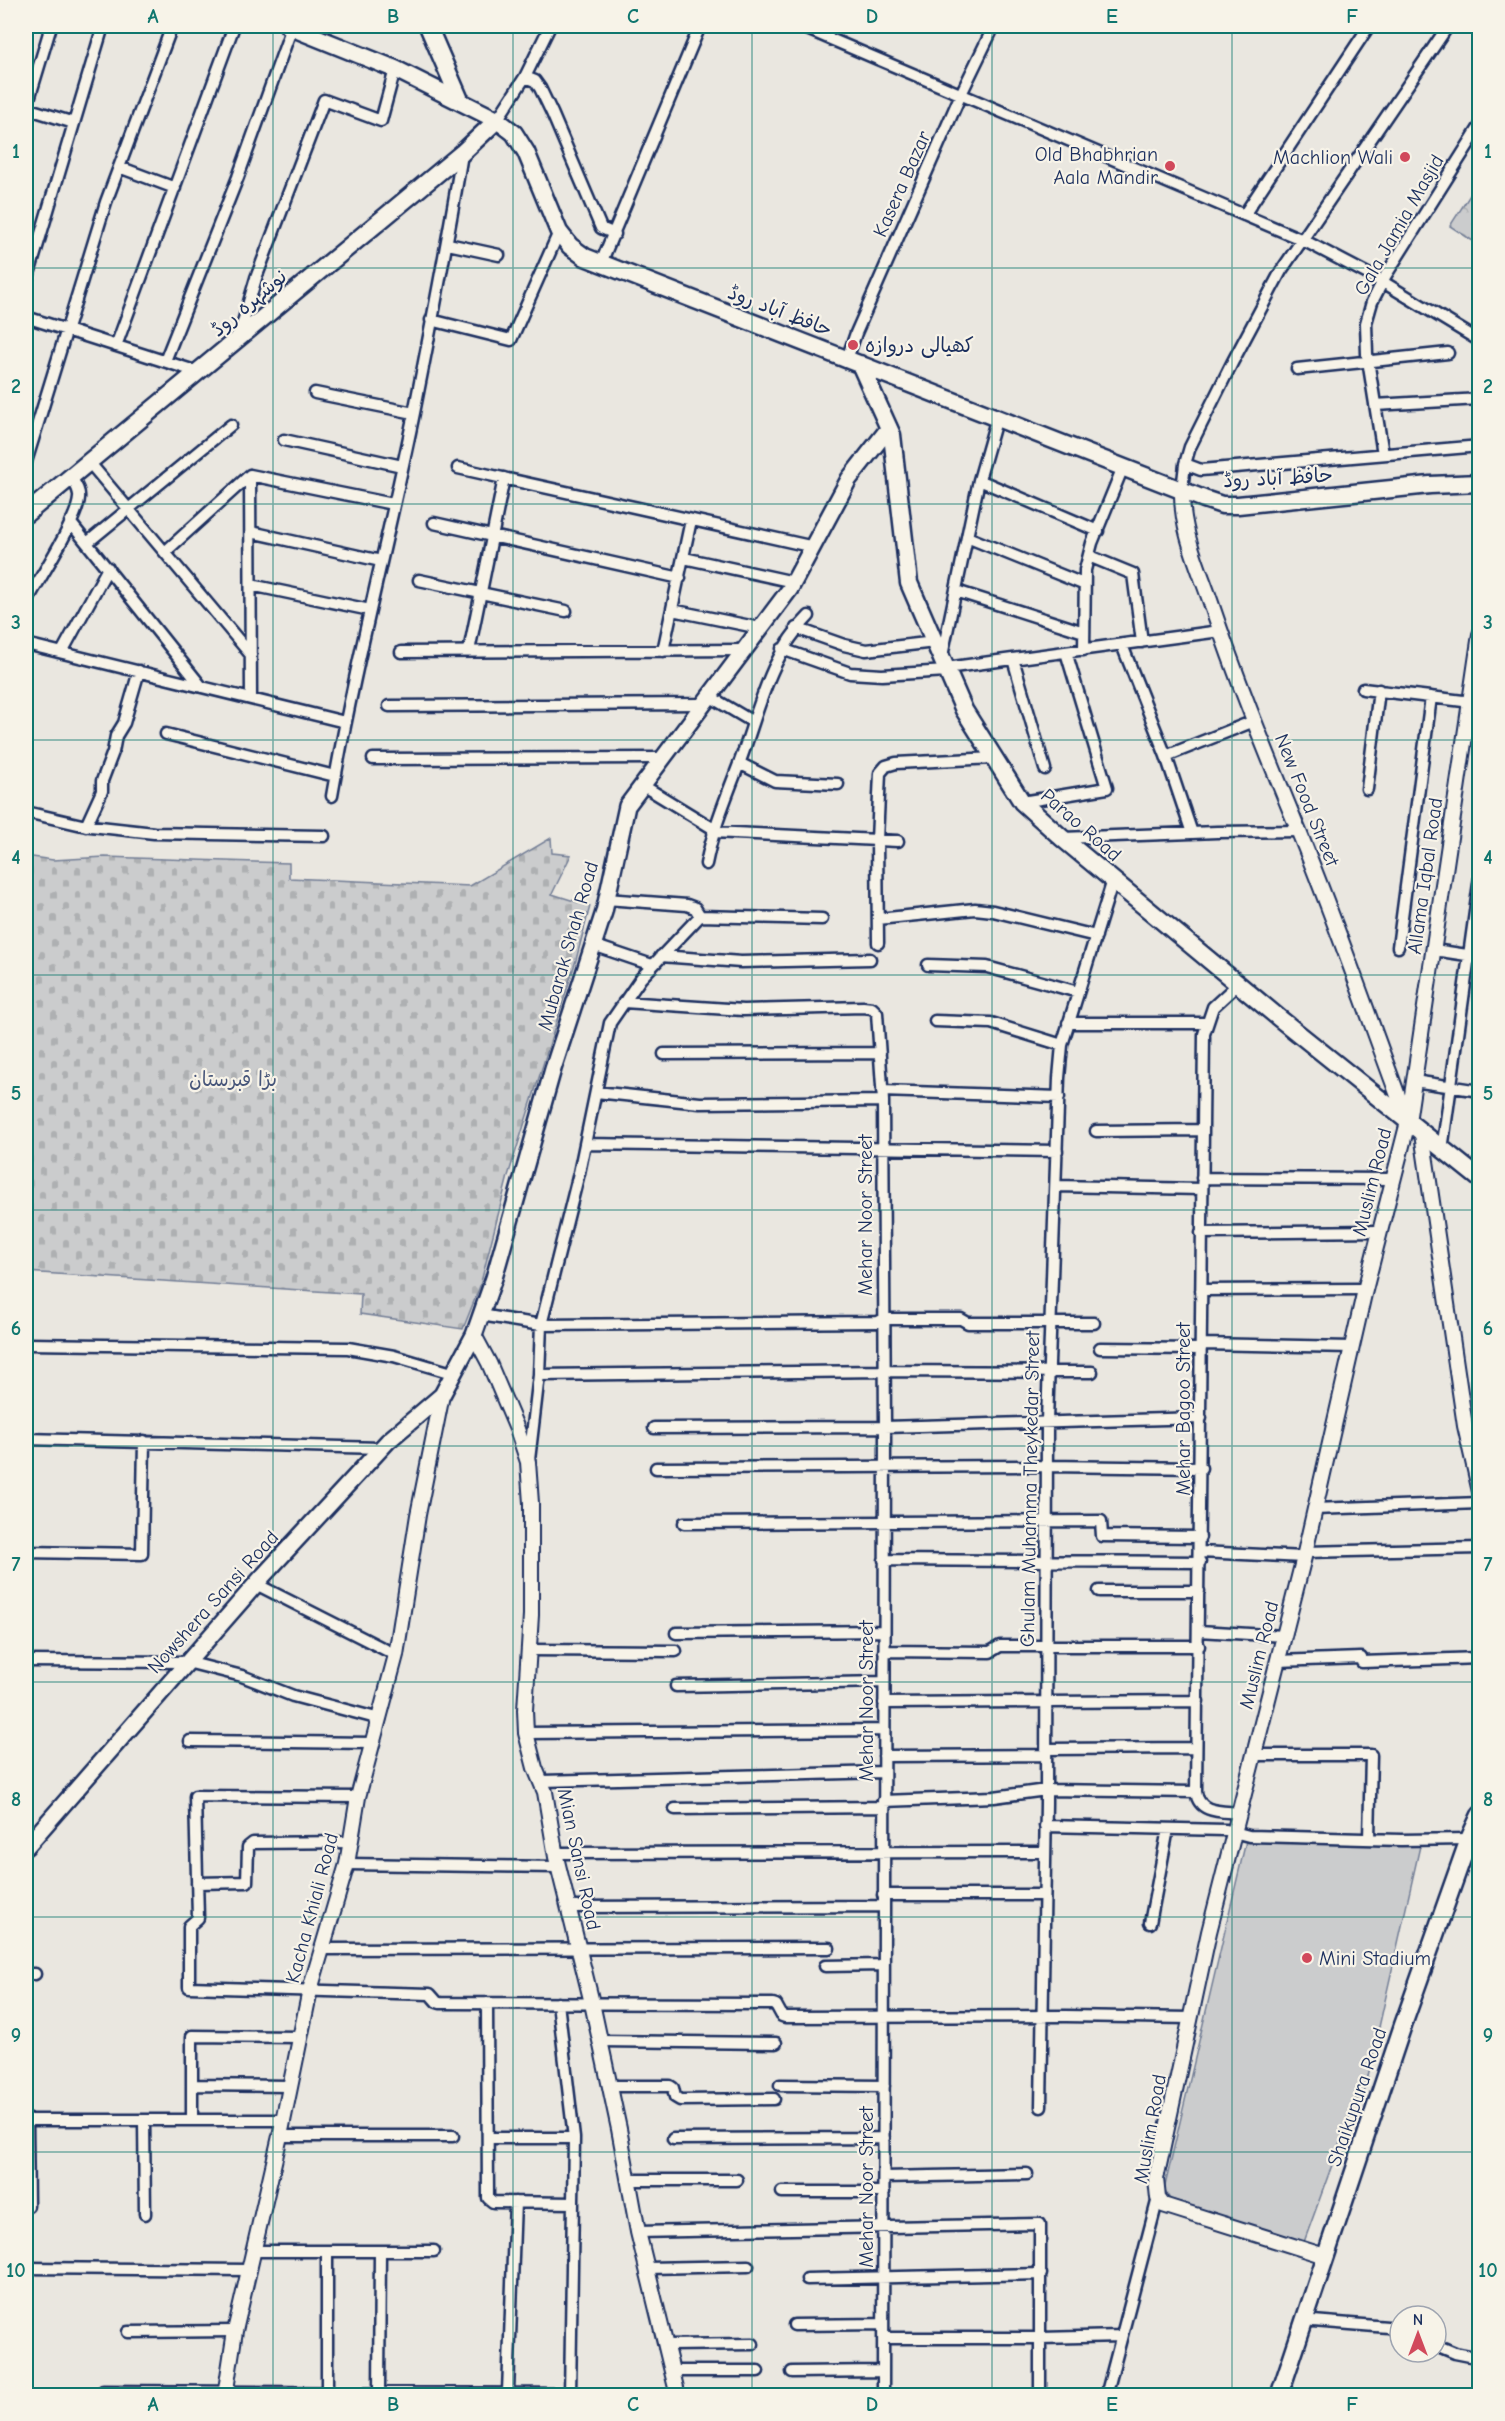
<svg xmlns="http://www.w3.org/2000/svg" width="1505" height="2421" font-family="'Comic Neue','Playpen Sans Arabic',sans-serif">
	<defs>
		<pattern id="cemetery-stones" width="16" height="16" patternUnits="userSpaceOnUse" patternTransform="scale(1.5)"><rect width="16" height="16" fill="#cbcccd"/><path d="M2 7V4a2 2 0 0 1 4 0v3zM10 15v-3a2 2 0 0 1 4 0v3z" fill="#aeb0b2"/></pattern>
		<pattern id="park-crowns" width="20" height="18" patternUnits="userSpaceOnUse" patternTransform="scale(1.5)"><rect width="20" height="18" fill="#cbcccd"/><path d="M2 6a3 3 0 1 1 6 0M12 15a3 3 0 1 1 6 0" fill="none" stroke="#aeb0b2"/></pattern>
	</defs>
	<rect width="100%" height="100%" fill="#eae7e0"/>
	<filter id="ink" filterUnits="userSpaceOnUse"><feTurbulence type="fractalNoise" baseFrequency=".0167" numOctaves="2"/><feDisplacementMap in="SourceGraphic" scale="12" xChannelSelector="R" yChannelSelector="G"/><feConvolveMatrix kernelMatrix="1 2 1 2 8 2 1 2 1" color-interpolation-filters="sRGB"/></filter>
	<g filter="url(#ink)">
		<path fill="url(#cemetery-stones)" stroke="#737e96" stroke-width="1.5" d="M551 838 552 853 571 855 552 894 590 906 576 960 508 1176 480 1286 463 1329 360 1314 361 1294 26 1272V856L53 860 105 857 289 863V878L470 886Z"/>
		<path fill="url(#park-crowns)" stroke="#737e96" stroke-width="1.5" d="M1479 181V245L1450 226Z"/>
		<path fill="#cbcccd" stroke="#737e96" stroke-width="1.5" d="M1246 1841 1420 1846 1363 2098 1356 2099 1304 2242 1170 2199 1164 2190Z"/>
		<g fill="none" stroke-linecap="round" stroke-linejoin="round">
			<defs>
				<path id="minor" d="M800 26 1303 240 1383 282 1480 341
					M525 77 535 81 540 88 552 113 601 228 615 234
					M26 108 74 123
					M26 109 51 26
					M497 120 525 77 550 26
					M119 167 175 188
					M1244 215 1369 26
					M448 244 499 255
					M601 263 700 26
					M26 284 103 26
					M26 317 198 372
					M431 320 511 340 559 232
					M239 336 256 278 324 100 381 121 395 69
					M116 346 234 26
					M847 359 856 333 961 94 994 26
					M165 361 238 177 292 27
					M1297 369 1448 353
					M315 393 414 413
					M1375 405 1480 399
					M284 440 402 466
					M1383 454 1367 354 1366 323 1372 302 1386 275 1480 126
					M26 462 106 202 172 26
					M89 462 251 655
					M1185 464 1201 470 1480 446
					M458 468 814 547
					M250 475 393 504
					M979 480 1098 531
					M1182 490 1185 464 1190 447 1232 363 1281 271 1448 26
					M70 522 201 686
					M434 523 680 578
					M251 532 381 561
					M967 537 1083 584
					M87 543 231 425
					M165 552 250 475 251 699
					M1089 556 1133 574 1142 642
					M684 558 794 582
					M419 580 566 611
					M251 585 370 610
					M956 591 1084 632
					M26 603C38 581 78 519 79 498 80 490 75 484 71 477
					M672 610 760 628
					M796 628 844 645 866 650 935 642
					M26 644 345 722
					M1122 645 1166 756 1192 833
					M782 649 850 673 882 675 947 671
					M1084 650 1085 570 1092 543 1123 467
					M469 651 504 478
					M663 651 691 520
					M62 652 108 568
					M401 652 744 650
					M942 656 979 480 997 417
					M1013 659 1045 769
					M946 668 1220 631
					M1363 689 1480 703
					M709 696 753 722
					M389 706 703 704
					M166 734 335 776
					M1166 756 1254 721
					M373 759 663 758
					M739 763 775 781 838 784
					M642 785 714 829
					M1367 789 1379 690
					M332 796C354 667 388 541 414 413 431 327 448 240 462 154
					M1022 802 1107 788 1066 652
					M26 812 82 825 154 833 324 836
					M86 826 102 791V781L113 752 116 736 124 723 139 671
					M713 832 898 841
					M1063 838 1217 832 1299 831
					M706 864C713 829 726 798 739 764 758 714 769 655 809 616
					M606 899 687 905 695 908 700 916
					M878 919 975 909 993 911 1096 936
					M878 943 877 840 880 773 886 766 896 763 994 758
					M593 945 652 965
					M1398 947 1431 697
					M1434 950 1480 957
					M661 956 741 962 870 959
					M928 965 987 967 1078 992
					M1238 984 1213 1007 1204 1034 1196 1792C1199 1814 1222 1811 1240 1813
					M624 1002 743 1010 863 1007 872 1008 877 1013 883 1101 885 1427 883 2396
					M935 1021 991 1023 1062 1045
					M1068 1023H1207
					M664 1054 880 1053
					M1414 1081 1480 1091
					M882 1091 1059 1097
					M596 1092 700 1103 883 1101
					M1096 1131 1202 1130
					M585 1144 1057 1151
					M1442 1150 1480 876
					M1202 1178 1393 1179
					M1056 1186 1201 1189
					M1201 1233 1380 1231
					M1201 1290 1365 1289
					M481 1315 541 1325 878 1322 884 1319H961L968 1323H1094
					M26 1344 348 1348 394 1356 452 1373
					M1201 1344 1352 1347
					M1100 1348 1201 1349
					M539 1375 884 1371 1092 1372
					M654 1428 885 1427 1201 1418
					M26 1439 381 1448
					M529 1460 539 1375 541 1325 579 1173 610 1023 641 978 700 916 822 919
					M656 1468 1047 1466 1201 1468
					M1314 1509 1480 1503
					M684 1523 1101 1521 1102 1536 1200 1537
					M26 1552 142 1554 144 1441
					M1200 1552 1304 1557
					M1305 1552 1480 1548
					M884 1560 1200 1562
					M256 1584 396 1655
					M1099 1591H1199
					M1199 1631 1284 1636
					M676 1633 884 1631
					M528 1650 676 1651
					M884 1651 990 1652 1000 1646H1199
					M26 1661 187 1662 242 1676 293 1696 380 1719
					M1277 1661 1361 1658 1362 1662 1480 1658
					M676 1686 884 1682
					M884 1703 1198 1701
					M526 1733 884 1730
					M190 1741 373 1743
					M1046 1749 1196 1748
					M1254 1755H1371L1369 1839
					M884 1756 1046 1755
					M542 1781 883 1772
					M358 1797 195 1796 198 1918 189 1926V1987L430 1994 437 2002 440 2003 773 2004 776 2005 782 2016 785 2017 1066 2016 1191 2018
					M883 1801 994 1797 1046 1790 1196 1792
					M675 1809 883 1807
					M1045 1826 1226 1830 1249 1836 1401 1840 1469 1839
					M555 1853 1045 1852
					M347 1864 558 1867
					M197 1883 247 1882 248 1847 253 1843 350 1842
					M883 1895H1044
					M568 1907 883 1906
					M1150 1923 1168 1829
					M321 1949 829 1948
					M825 1966 883 1965
					M26 1974H35
					M487 2003 488 2198 493 2202 573 2203
					M558 2003 574 2138 570 2396
					M600 2041 776 2043
					M192 2085 289 2086
					M780 2085 884 2086
					M610 2086H670L673 2088 675 2097 680 2100 774 2099
					M1041 2107 1046 1803 1047 1421 1059 1078 1062 1045 1113 880
					M26 2120H282
					M27 2120 28 2206
					M144 2120 145 2214
					M192 2120V2036L300 2037
					M280 2136H453
					M488 2138H574
					M673 2139 884 2138
					M884 2177 1027 2174
					M629 2180H737
					M782 2192H884
					M638 2232 1040 2224V2396
					M252 2251H434
					M327 2251V2393
					M26 2268 248 2270
					M647 2268 748 2266
					M807 2279 1041 2274
					M1313 2321 1400 2328
					M794 2325 883 2324
					M128 2332 235 2331
					M883 2338H1041L1120 2336
					M666 2345 753 2344
					M1436 2345 1455 2353 1480 2358
					M672 2371H758
					M792 2372 883 2371
					M103 2391 570 2394
					M379 2392 380 2251
					M508 2392 515 2202
					M1106 2396 1158 2198"/>
				<path id="tertiary" d="M1182 490C1181 531 1198 565 1211 603 1237 681 1268 756 1299 832 1338 927 1371 1024 1407 1120
					M1422 1134 1465 1426 1480 1492
					M474 1335 489 1363 517 1429 528 1462 531 1503V1615L525 1710 526 1733 535 1768 545 1792 556 1857 592 2003 619 2129 638 2232 678 2396
					M1325 2256 1163 2205 1158 2198 1156 2179 1209 1932 1304 1557 1364 1294 1408 1122 1480 634
					M225 2396 235 2331 280 2136 310 1990 347 1864 358 1797 396 1655 418 1515 442 1395"/>
				<path id="secondary" d="M26 1847 263 1576 388 1441 442 1395 474 1335 494 1278 553 1069 604 912 627 806 790 589 849 479 889 428"/>
				<path id="primary" d="M288 26 395 69 497 120 514 133 526 152 559 232 570 246 585 257 1204 499 1222 505H1238L1430 485 1480 483
					M428 26 460 100
					M860 364 892 435 909 583 964 710 1022 802 1062 838 1279 1018 1480 1179
					M26 514 462 153 497 120
					M1279 2396 1403 2025 1469 1839 1480 1815"/>
			</defs>
			<use href="#minor" stroke="#1b2f5e" stroke-width="15"/>
			<use href="#tertiary" stroke="#1b2f5e" stroke-width="18"/>
			<use href="#secondary" stroke="#1b2f5e" stroke-width="20"/>
			<use href="#primary" stroke="#1b2f5e" stroke-width="21"/>
			<use href="#minor" stroke="#f7f3e8" stroke-width="10"/>
			<use href="#tertiary" stroke="#f7f3e8" stroke-width="14"/>
			<use href="#secondary" stroke="#f7f3e8" stroke-width="15"/>
			<use href="#primary" stroke="#f7f3e8" stroke-width="16"/>
		</g>
	</g>
	<path fill="none" stroke="#0f766e" stroke-width="1.5" stroke-opacity="0.55" d="M273 26V2396M513 26V2396M752 26V2396M992 26V2396M1232 26V2396M26 268H1480M26 504H1480M26 740H1480M26 975H1480M26 1210H1480M26 1446H1480M26 1682H1480M26 1917H1480M26 2152H1480"/>
	<g fill="#d1495b" stroke="#f7f3e8" stroke-width="2">
		<circle cx="1405" cy="157" r="6"/>
		<circle cx="1170" cy="166" r="6"/>
		<circle cx="853" cy="345" r="6"/>
		<circle cx="1307" cy="1958" r="6"/>
	</g>
	<g text-anchor="middle" dominant-baseline="central" stroke-width="4.5" stroke-linejoin="round" paint-order="stroke">
		<g font-size="20" fill="#1b2f5e" stroke="#f7f3e8" text-anchor="end">
			<text x="1158" y="154">Old Bhabhrian<tspan x="1158" dy="23">Aala Mandir</tspan></text>
			<text x="1393" y="157">Machlion Wali</text>
			<text x="865" y="345" text-anchor="start">کھیالی دروازہ</text>
			<text x="1319" y="1958" text-anchor="start">Mini Stadium</text>
		</g>
		<g font-size="20" fill="#1b2f5e" stroke="#f7f3e8">
			<text transform="translate(902 184) rotate(-66)">Kasera Bazar</text>
			<text transform="translate(1399 225) rotate(-60)">Gala Jamia Masjid</text>
			<text transform="translate(249 303) rotate(-40)">نوشہرہ روڈ</text>
			<text transform="translate(780 311) rotate(21)">حافظ آباد روڈ</text>
			<text transform="translate(1278 478) rotate(-3)">حافظ آباد روڈ</text>
			<text transform="translate(1307 800) rotate(68)">New Food Street</text>
			<text transform="translate(1081 825) rotate(41)">Parao Road</text>
			<text transform="translate(1425 876) rotate(-82)">Allama Iqbal Road</text>
			<text transform="translate(568 946) rotate(-74)">Mubarak Shah Road</text>
			<text transform="translate(1372 1182) rotate(-76)">Muslim Road</text>
			<text transform="translate(865 1215) rotate(-90)">Mehar Noor Street</text>
			<text transform="translate(1183 1409) rotate(-90)">Mehar Bagoo Street</text>
			<text transform="translate(1030 1489) rotate(-89)">Ghulam Muhamma Theykedar Street</text>
			<text transform="translate(213 1602) rotate(-48)">Nowshera Sansi Road</text>
			<text transform="translate(1259 1655) rotate(-76)">Muslim Road</text>
			<text transform="translate(866 1701) rotate(-90)">Mehar Noor Street</text>
			<text transform="translate(579 1859) rotate(78)">Mian Sansi Road</text>
			<text transform="translate(312 1908) rotate(-75)">Kacha Khiali Road</text>
			<text transform="translate(1357 2097) rotate(-71)">Shaikupura Road</text>
			<text transform="translate(1150 2129) rotate(-80)">Muslim Road</text>
			<text transform="translate(866 2187) rotate(-90)">Mehar Noor Street</text>
		</g>
		<g font-size="20" fill="#47567a" stroke="#f7f3e8">
			<text x="233" y="1079">بڑا قبرستان</text>
		</g>
	</g>
	<rect width="1505" height="2421" fill="none" stroke="#f7f3e8" stroke-width="66"/>
	<g transform="translate(1418 2334)"><circle r="28" fill="#f7f3e8" stroke="#9fa5b1" stroke-width="1.5"/>
	<path d="M0-4.5L10 22L0 15L-10 22Z" fill="#d1495b"/>
	<text y="-9" font-size="16" font-weight="bold" text-anchor="middle" fill="#1b2f5e">N</text>
	</g>
	<rect x="33" y="33" width="1439" height="2355" fill="none" stroke="#0f766e" stroke-width="2"/>
	<g font-size="20" text-anchor="middle" font-weight="bold" fill="#0f766e">
		<text x="153" y="23">A</text>
		<text x="393" y="23">B</text>
		<text x="633" y="23">C</text>
		<text x="872" y="23">D</text>
		<text x="1112" y="23">E</text>
		<text x="1352" y="23">F</text>
		<text x="16" y="158">1</text>
		<text x="1488" y="158">1</text>
		<text x="16" y="393">2</text>
		<text x="1488" y="393">2</text>
		<text x="16" y="629">3</text>
		<text x="1488" y="629">3</text>
		<text x="16" y="864">4</text>
		<text x="1488" y="864">4</text>
		<text x="16" y="1100">5</text>
		<text x="1488" y="1100">5</text>
		<text x="16" y="1335">6</text>
		<text x="1488" y="1335">6</text>
		<text x="16" y="1571">7</text>
		<text x="1488" y="1571">7</text>
		<text x="16" y="1806">8</text>
		<text x="1488" y="1806">8</text>
		<text x="16" y="2042">9</text>
		<text x="1488" y="2042">9</text>
		<text x="16" y="2277">10</text>
		<text x="1488" y="2277">10</text>
		<text x="153" y="2411">A</text>
		<text x="393" y="2411">B</text>
		<text x="633" y="2411">C</text>
		<text x="872" y="2411">D</text>
		<text x="1112" y="2411">E</text>
		<text x="1352" y="2411">F</text>
	</g>
</svg>
